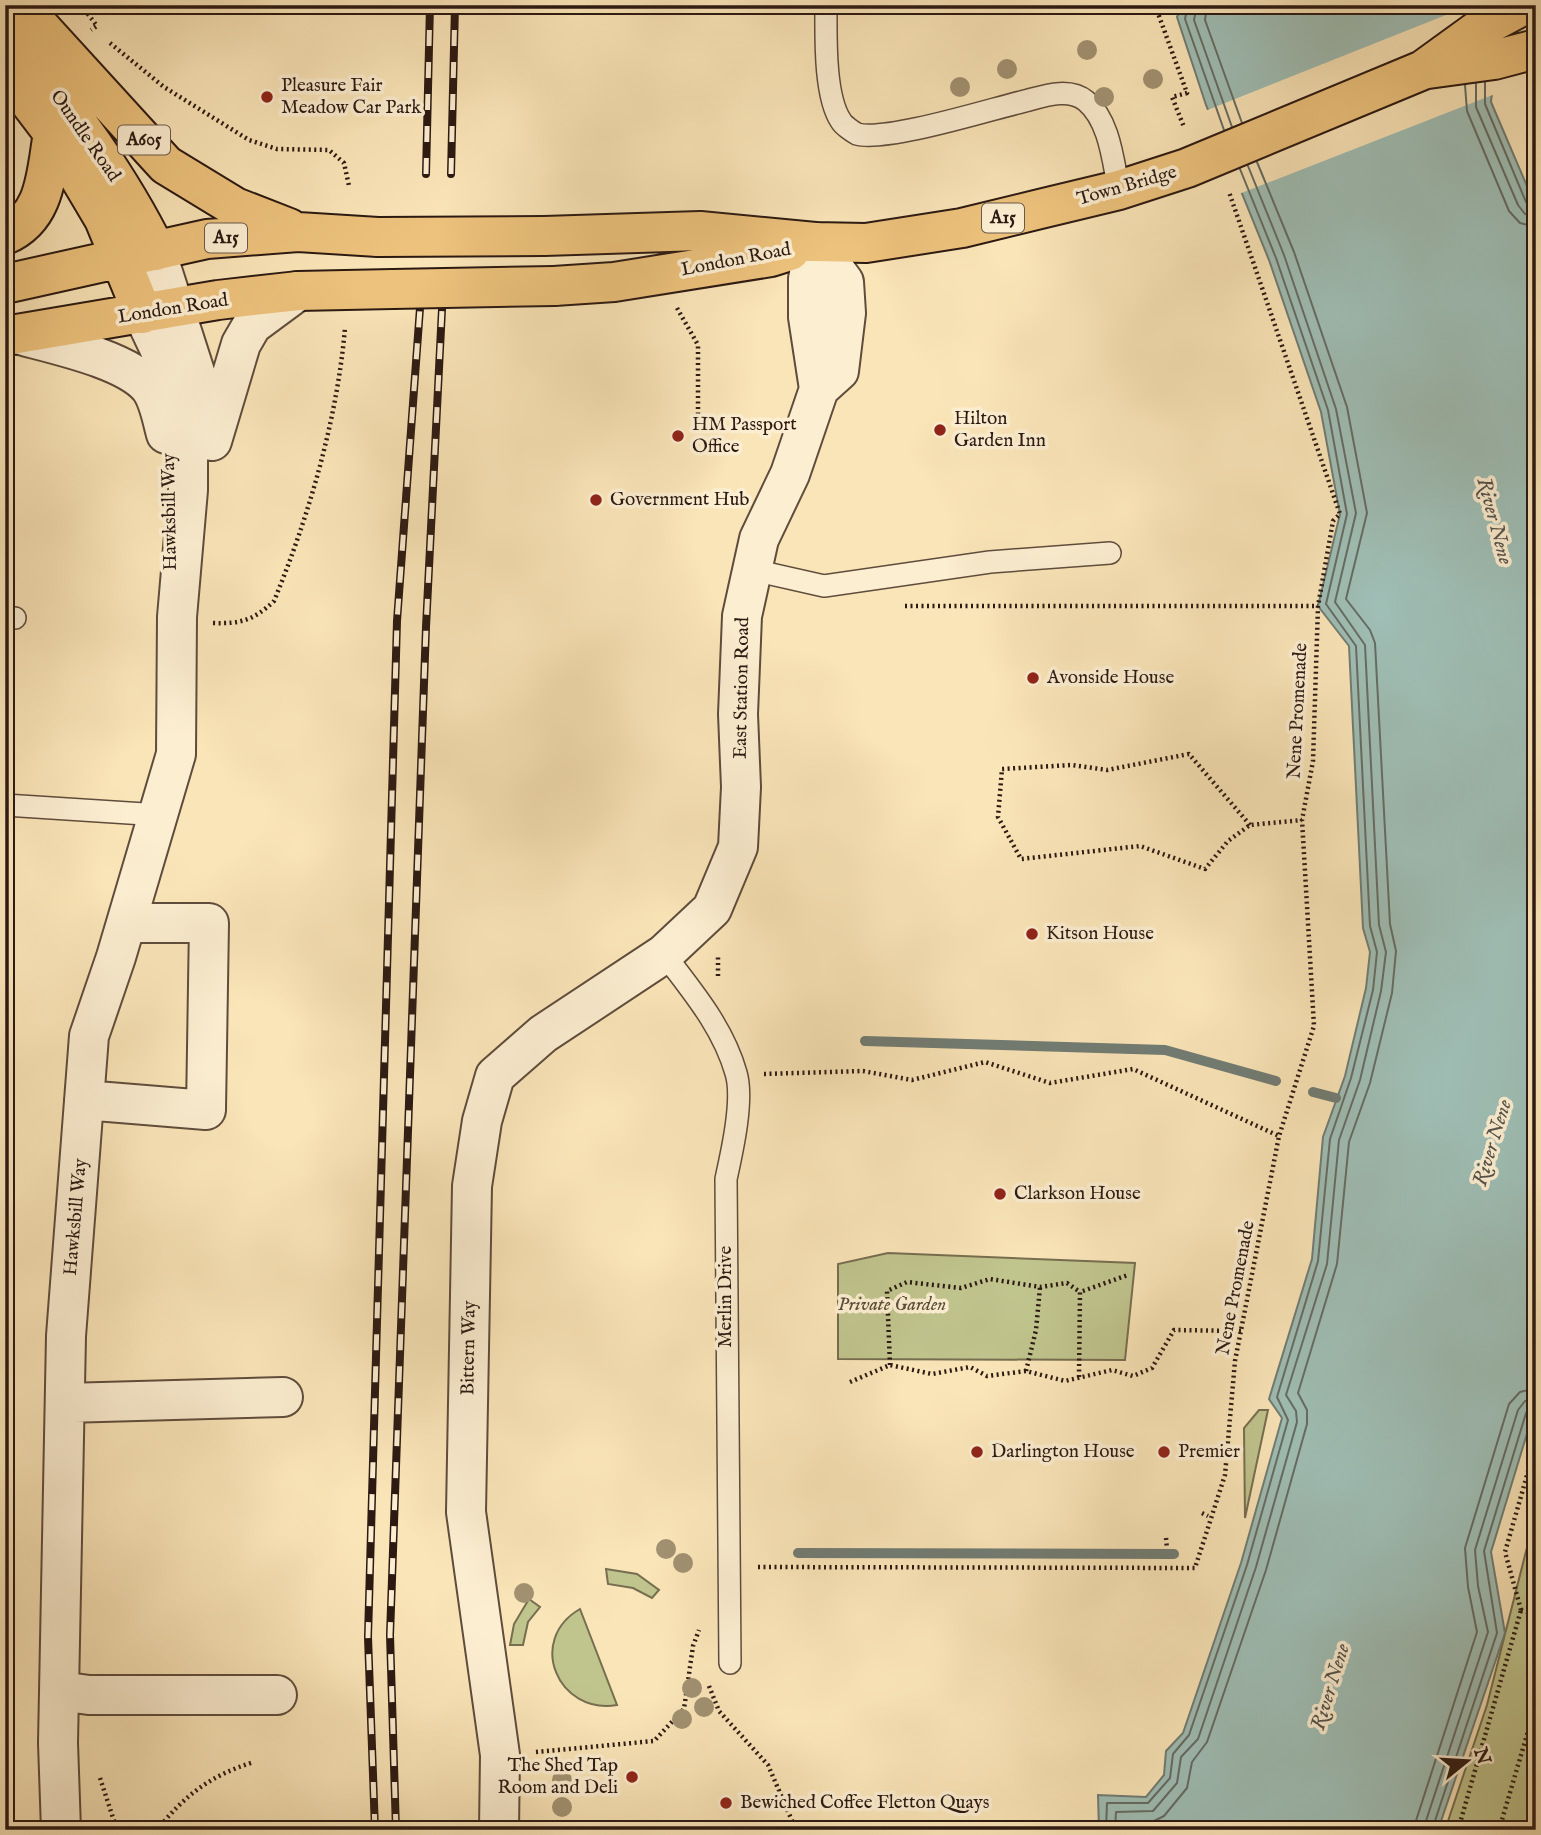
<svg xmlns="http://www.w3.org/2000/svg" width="1541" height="1835" font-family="'IM FELL English',serif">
	<rect width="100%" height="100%" fill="#fae5b8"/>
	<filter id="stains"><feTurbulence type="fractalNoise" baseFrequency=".00286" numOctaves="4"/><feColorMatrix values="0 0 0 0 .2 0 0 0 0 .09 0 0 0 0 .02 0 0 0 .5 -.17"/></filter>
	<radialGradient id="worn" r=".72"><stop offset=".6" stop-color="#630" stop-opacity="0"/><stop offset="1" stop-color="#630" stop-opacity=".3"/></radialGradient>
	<path fill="#c0c48d" stroke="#766e50" stroke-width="2" d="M888 1253 1135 1263 1125 1360 838 1359V1264Z
		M1259 1410H1268L1245 1518 1244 1428Z
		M1536 1512V1830H1445L1487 1705Z
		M606 1569 637 1574 659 1590 652 1598 633 1588 608 1584Z
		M529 1599 540 1607 528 1622 523 1645H510L514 1624Z
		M580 1609 617 1705C558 1715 526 1640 580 1609Z"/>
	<path fill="#9fbeb5" stroke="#717c74" stroke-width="2" d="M1182 5H1461L1493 83 1491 102 1536 207V1404L1491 1552 1505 1633 1438 1830H1099L1098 1795 1146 1797 1164 1775 1166 1751 1183 1733 1241 1563 1282 1418 1269 1399 1312 1259 1323 1137 1345 1076 1366 988 1370 952 1363 928 1349 646 1318 606 1340 514 1321 412 1269 260 1206 105 1177 17Z"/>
	<path fill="#fae5b8" d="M1466 7 1496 82 1495 94 1239 194 1205 111Z"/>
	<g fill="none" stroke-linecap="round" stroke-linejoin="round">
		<path stroke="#656c64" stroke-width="2" d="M1188 5 1185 19 1224 130
			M1197 5 1194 20 1232 127
			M1207 5 1205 20 1242 123
			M1485 82V104L1526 202 1536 207
			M1476 84V107L1518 205 1525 214 1536 216
			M1465 85 1467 111 1509 211 1520 223 1536 227
			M1106 1830 1107 1803H1148L1170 1778 1173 1754 1189 1735 1247 1565 1288 1420 1277 1397 1318 1261 1330 1139 1351 1078 1373 990 1377 952 1370 926 1356 646 1326 604 1347 514 1328 410 1276 258 1240 169
			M1115 1830 1116 1812 1153 1811 1177 1783 1181 1757 1198 1739 1256 1567 1297 1422 1296 1411 1286 1395 1327 1264 1339 1140 1360 1080 1381 991 1386 952 1379 925 1365 645 1335 602 1356 513 1336 409 1284 255 1248 166
			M1125 1830 1127 1823 1152 1822 1164 1816 1187 1788 1192 1762 1207 1742 1266 1570 1307 1424V1410L1298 1393 1337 1264 1349 1142 1370 1083 1392 993 1396 951 1390 924 1375 643 1370 630 1346 599 1367 513 1347 407 1294 252 1257 162
			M1413 1830 1477 1632 1468 1587 1465 1548 1509 1404 1520 1392 1536 1388
			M1423 1830 1488 1632 1478 1586 1475 1550 1518 1410 1525 1401 1536 1399
			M1432 1830 1497 1633 1484 1551 1526 1413 1536 1408"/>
		<path stroke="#717c74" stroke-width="10" d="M865 1041 1165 1050 1276 1081
			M1313 1092 1336 1098
			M798 1553 1174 1554"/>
		<defs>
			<path id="service" d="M826 5C826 35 824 96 841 121 843 125 853 132 857 134 887 142 991 109 1025 101 1044 96 1069 87 1086 101 1110 121 1113 162 1119 190
				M753 570 824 586 990 562 1110 553
				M5 618H15
				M5 805 160 815
				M664 954C692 991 723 1027 736 1073 744 1099 732 1152 726 1179L730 1663"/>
			<path id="minor" d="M815 242 844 282 846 313 839 371 819 389
				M156 251 203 397
				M16 334C52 344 127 359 150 388 159 400 162 420 166 434
				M212 441 241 344 252 325 298 291
				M84 1100 206 1110 209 923H126
				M65 1403 283 1397
				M60 1691 89 1695H277
				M61 1830 58 1743 66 1336 89 1036 116 957 176 754 177 617 188 490V430L170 371 143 314
				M499 1830 500 1755 466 1512 472 1186 482 1121 495 1076 543 1034 664 954 712 909 738 847 741 787 738 714 742 616 759 539 790 474 819 389 808 317V279L815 242"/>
			<path id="primary" d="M20 5 166 165 235 207 289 228
				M5 27C60 99 116 169 156 251
				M1428 69 1494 60 1536 49
				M5 70 53 133 104 219 143 314
				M5 235C47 217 46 172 53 133
				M544 236 700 231 815 242 866 243 962 228 1040 209 1119 190 1187 168 1423 70 1481 28 1524 5
				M5 284 207 239 298 232 378 237
				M554 286 614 282 771 257 790 251
				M5 336 218 300 298 291 393 289"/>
		</defs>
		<use href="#service" stroke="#5f4c3c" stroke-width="24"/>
		<use href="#minor" stroke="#5f4c3c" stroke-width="42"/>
		<use href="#primary" stroke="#2b1912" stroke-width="42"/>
		<path stroke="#2b1912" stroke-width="4.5" stroke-dasharray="2 3.5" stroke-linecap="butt" d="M81 5 97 26 91 30
			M1155 5 1187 93 1172 97 1184 127
			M110 43 164 87 249 140 277 149 329 150 344 163 349 186
			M677 308 698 345V419H692
			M905 606H1318
			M213 623C241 624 254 620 274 601 309 516 337 420 345 328
			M1250 825 1189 754 1107 770 1072 765 1002 769 998 817 1021 859 1140 846 1205 869 1228 841 1250 825 1302 820
			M718 976V957
			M764 1074 863 1071 912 1080 985 1062 1050 1083 1133 1069 1279 1136
			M890 1365 887 1291 907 1282 961 1288 990 1279 1040 1287 1067 1283 1080 1292
			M1026 1371 1036 1330 1040 1287
			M1079 1377 1080 1292 1128 1275
			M850 1382 890 1365 932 1374 970 1367 987 1376 1026 1371 1065 1381 1112 1370 1133 1376 1152 1368 1174 1330 1241 1331
			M1202 1513 1208 1516
			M1166 1538 1167 1549
			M758 1567 1195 1568 1225 1475 1235 1361 1279 1136 1314 1026 1302 820 1313 761 1318 606 1333 521 1340 514 1229 192
			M1521 1610 1505 1552 1536 1444
			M1521 1610 1536 1615
			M709 1686 719 1711 768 1765 796 1830
			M536 1752 654 1741 684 1709 693 1646 699 1630
			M100 1778 117 1830
			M157 1830C185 1795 211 1775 254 1762
			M1458 1830 1521 1610
			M1499 1830 1536 1704"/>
		<use href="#service" stroke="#fceed1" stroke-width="21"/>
		<use href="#minor" stroke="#fceed1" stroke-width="38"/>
		<use href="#primary" stroke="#edc27c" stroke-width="38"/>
		<defs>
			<path id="rail" d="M426 174 430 5
				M451 174 455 5
				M375 1830 368 1637 397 621 420 308
				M396 1830 390 1635 426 627 442 309"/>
		</defs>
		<use href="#rail" stroke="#2b1912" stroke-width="8"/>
		<use href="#rail" stroke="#fceed1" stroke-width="5" stroke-dasharray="16" stroke-linecap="butt"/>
		<defs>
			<path id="primary-bridge" d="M378 237 544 236
				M393 289 554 286"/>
		</defs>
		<use href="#primary-bridge" stroke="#2b1912" stroke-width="42" stroke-linecap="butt"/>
		<use href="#primary-bridge" stroke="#edc27c" stroke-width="38"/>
	</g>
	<g fill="#a19171">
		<circle cx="1087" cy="50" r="10"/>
		<circle cx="1007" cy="69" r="10"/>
		<circle cx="1153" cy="79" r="10"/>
		<circle cx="960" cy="87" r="10"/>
		<circle cx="1104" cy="97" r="10"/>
		<circle cx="666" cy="1549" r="10"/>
		<circle cx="683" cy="1563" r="10"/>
		<circle cx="524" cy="1593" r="10"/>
		<circle cx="692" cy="1688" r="10"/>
		<circle cx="704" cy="1707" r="10"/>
		<circle cx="682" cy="1719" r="10"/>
		<circle cx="562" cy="1780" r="10"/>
		<circle cx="562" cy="1807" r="10"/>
	</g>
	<g fill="#8f2418" stroke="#fceed1" stroke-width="2.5">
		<circle cx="267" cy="97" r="7"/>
		<circle cx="940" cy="430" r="7"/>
		<circle cx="678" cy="436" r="7"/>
		<circle cx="596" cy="500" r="7"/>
		<circle cx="1033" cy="678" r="7"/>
		<circle cx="1032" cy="934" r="7"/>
		<circle cx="1000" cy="1194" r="7"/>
		<circle cx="977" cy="1452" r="7"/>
		<circle cx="1164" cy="1452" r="7"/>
		<circle cx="632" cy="1777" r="7"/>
		<circle cx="726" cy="1803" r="7"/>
	</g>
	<g text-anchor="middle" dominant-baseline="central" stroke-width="7" stroke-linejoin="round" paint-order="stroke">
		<g fill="#fceed1" stroke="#6a594b" stroke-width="2">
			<rect x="118" y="125.5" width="52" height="29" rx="5"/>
			<rect x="982" y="203.5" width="42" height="29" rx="5"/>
			<rect x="205" y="223.5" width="42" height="29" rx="5"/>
		</g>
		<g font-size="18" font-weight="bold" fill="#2b1912">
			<text x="144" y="140">A605</text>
			<text x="1003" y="218">A15</text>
			<text x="226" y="238">A15</text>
		</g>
		<g font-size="19" fill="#2b1912" stroke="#fceed1" text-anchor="start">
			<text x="281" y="86">Pleasure Fair<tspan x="281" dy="22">Meadow Car Park</tspan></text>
			<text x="954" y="419">Hilton<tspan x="954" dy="22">Garden Inn</tspan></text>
			<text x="692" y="425">HM Passport<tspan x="692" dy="22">Office</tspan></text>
			<text x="610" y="500">Government Hub</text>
			<text x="1047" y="678">Avonside House</text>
			<text x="1046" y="934">Kitson House</text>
			<text x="1014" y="1194">Clarkson House</text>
			<text x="991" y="1452">Darlington House</text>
			<text x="1178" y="1452">Premier</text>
			<text x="618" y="1766" text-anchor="end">The Shed Tap<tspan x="618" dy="22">Room and Deli</tspan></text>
			<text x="740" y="1803">Bewiched Coffee Fletton Quays</text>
		</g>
		<g font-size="19" fill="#2b1912" stroke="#fceed1">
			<text transform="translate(85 136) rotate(55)">Oundle Road</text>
			<text transform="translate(1127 186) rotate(-16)">Town Bridge</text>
			<text transform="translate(736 260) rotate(-11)">London Road</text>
			<text transform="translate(173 309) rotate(-9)">London Road</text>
			<text transform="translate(170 512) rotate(-91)">Hawksbill Way</text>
			<text transform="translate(742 688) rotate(-89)">East Station Road</text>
			<text transform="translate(1298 711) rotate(-87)">Nene Promenade</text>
			<text transform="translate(76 1217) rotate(-85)">Hawksbill Way</text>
			<text transform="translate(1236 1288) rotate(-79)">Nene Promenade</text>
			<text transform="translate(726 1297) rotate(-90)">Merlin Drive</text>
			<text transform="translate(469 1348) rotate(-89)">Bittern Way</text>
		</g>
		<g font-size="19" font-style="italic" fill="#584c37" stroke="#fceed1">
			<text x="892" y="1305">Private Garden</text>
		</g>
		<g font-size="21" font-style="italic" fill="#54534b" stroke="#fceed1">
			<text transform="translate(1494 521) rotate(75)">River Nene</text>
			<text transform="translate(1493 1143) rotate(-73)">River Nene</text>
			<text transform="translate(1331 1687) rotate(-73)">River Nene</text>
		</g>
	</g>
	<rect width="1541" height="1835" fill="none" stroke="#fae5b8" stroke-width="28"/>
	<rect x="7" y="7" width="1527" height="1821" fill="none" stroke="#2b1912" stroke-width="3.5"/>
	<rect x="14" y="14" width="1513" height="1807" fill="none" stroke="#2b1912" stroke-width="2"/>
	<g transform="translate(1467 1761) rotate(72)" stroke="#fceed1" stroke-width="5" paint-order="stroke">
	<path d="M0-5L12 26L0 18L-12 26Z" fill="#2b1912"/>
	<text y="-10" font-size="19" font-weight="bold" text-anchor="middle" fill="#2b1912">N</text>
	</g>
	<rect width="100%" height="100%" filter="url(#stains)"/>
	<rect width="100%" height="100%" fill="url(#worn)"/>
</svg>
